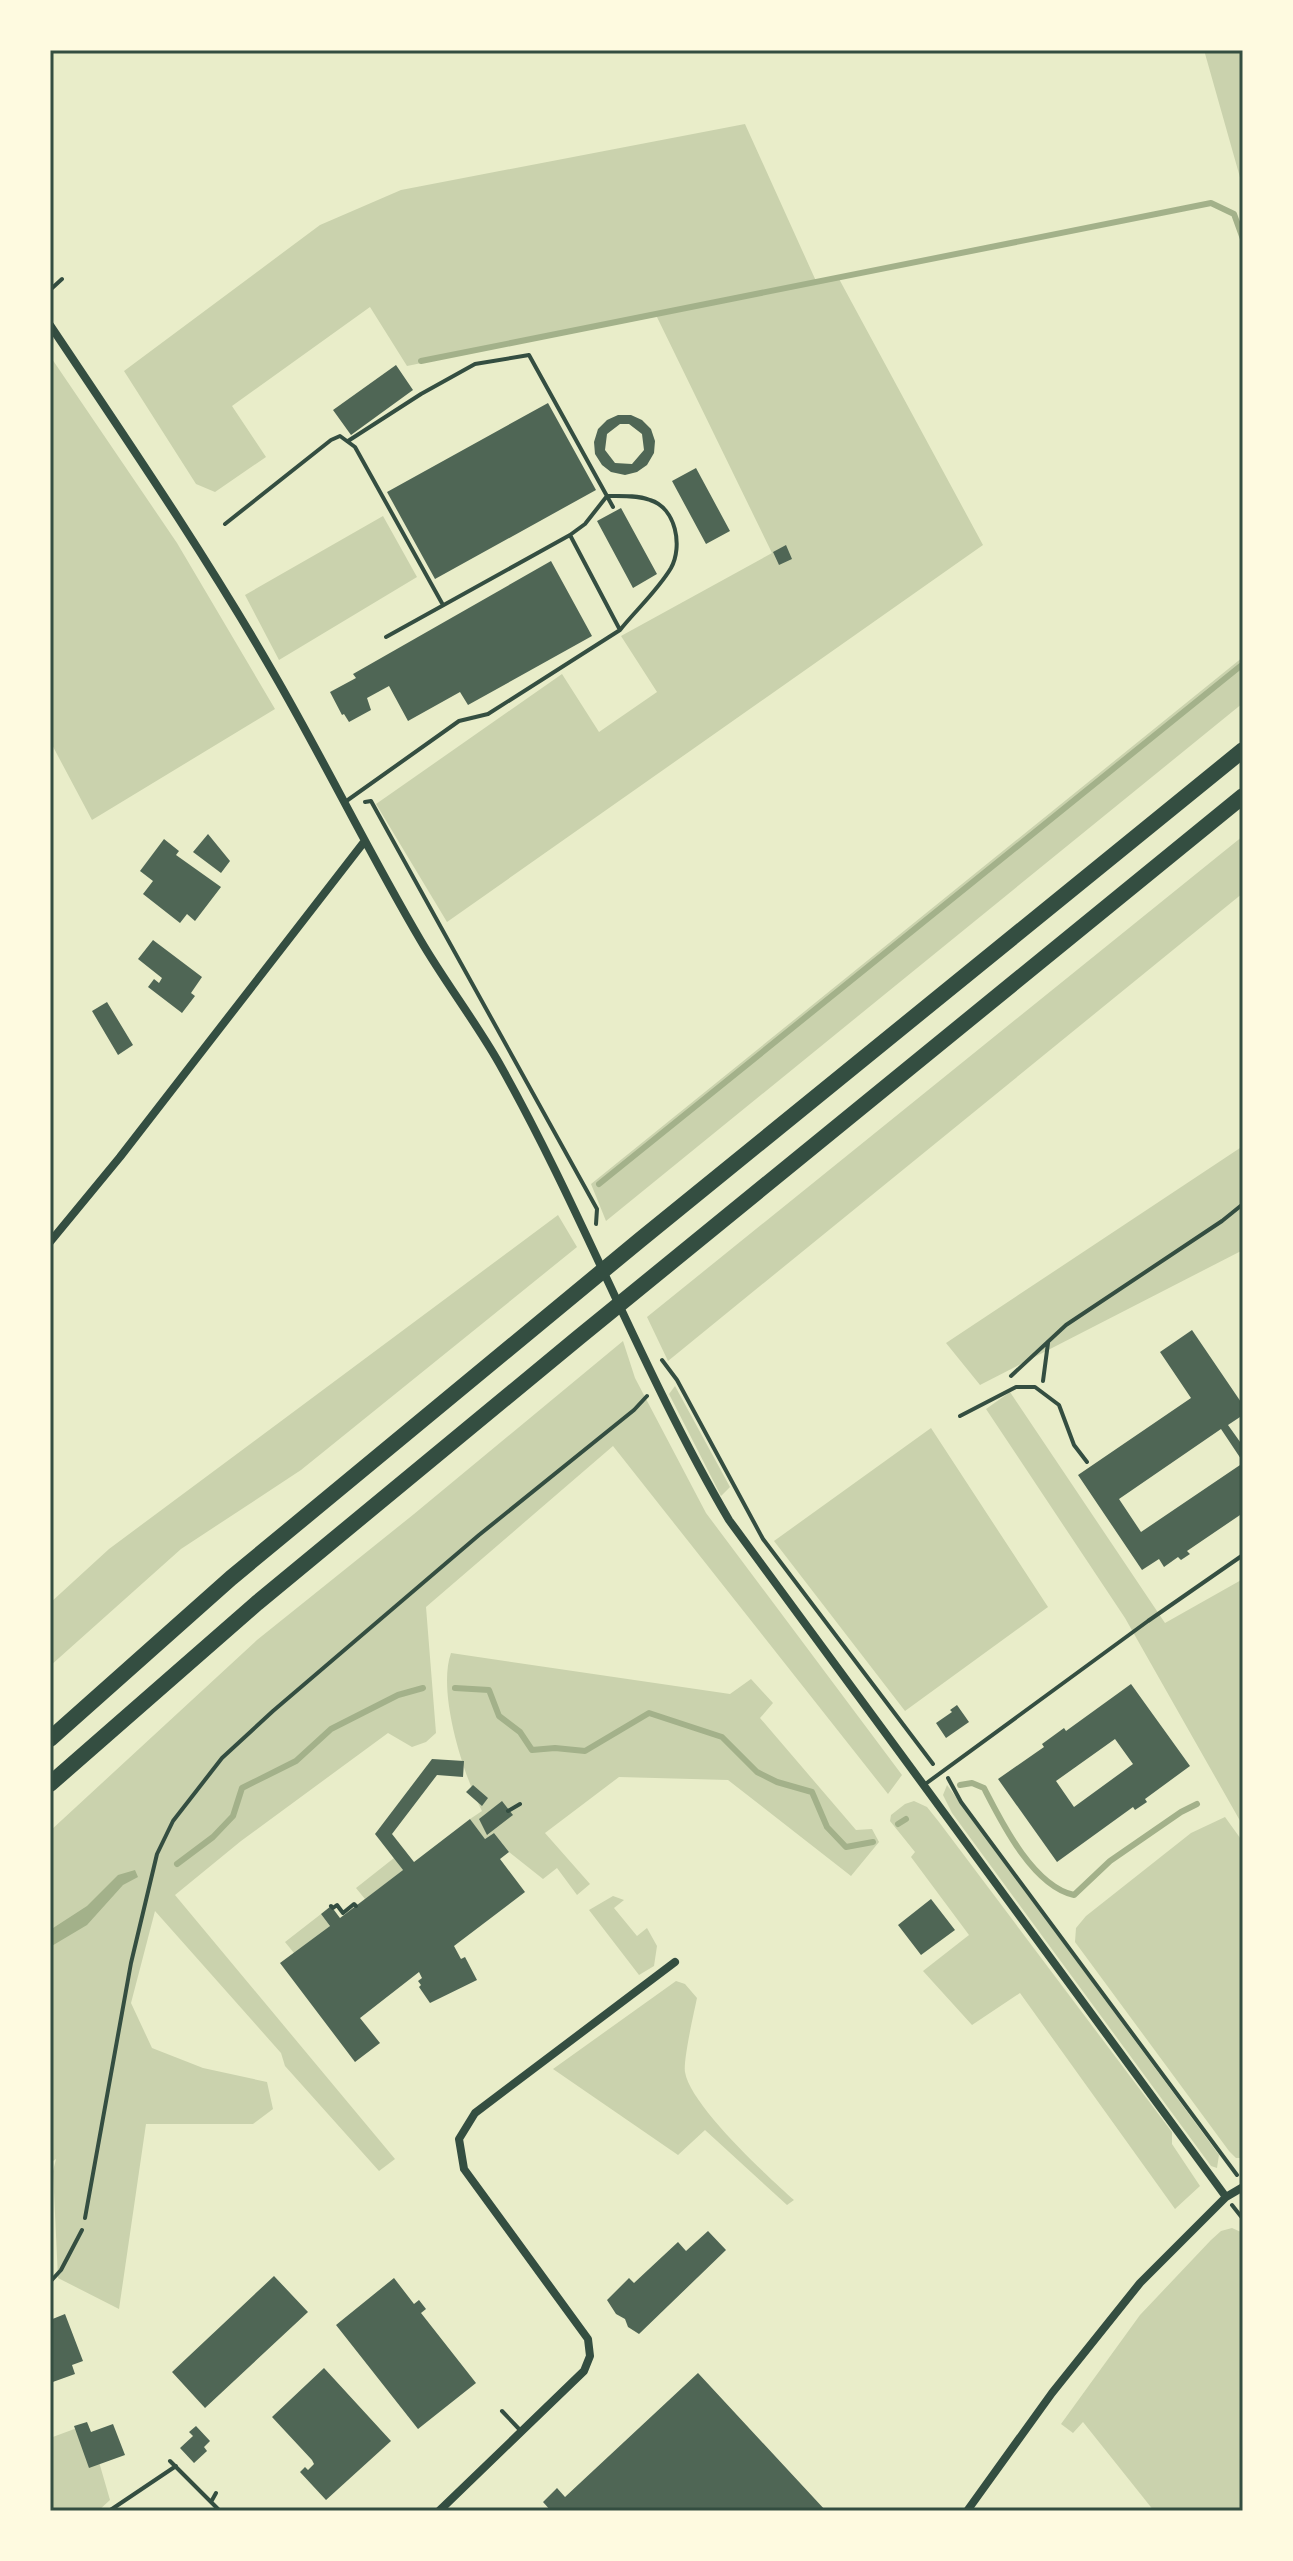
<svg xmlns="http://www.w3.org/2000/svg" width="1293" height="2561" font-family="'Golos Text',sans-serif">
	<rect width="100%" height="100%" fill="#e9edc9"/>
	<path fill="#cad2ad" d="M1204 50H1243V188Z
		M745 124 816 281 838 277 983 545 447 922 376 804 562 674 599 732 657 692 621 636 772 553 656 315 407 366 370 307 232 406 266 457 215 492 196 484 124 371 320 225 401 190Z
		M50 356 177 543 275 709 92 820 50 741Z
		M383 516 417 577 279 660 245 595Z
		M1243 657V703L606 1221 591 1184Z
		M1243 836V893L668 1361 647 1317Z
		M1243 1146V1250L980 1385 946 1343Z
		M558 1215 577 1247 301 1470 181 1549 50 1666V1603L109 1549Z
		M623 1341 635 1378 706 1513 902 1775 888 1794 613 1446 426 1607 436 1733 426 1742 412 1747 388 1733 241 1841 175 1895 395 2159 379 2171 285 2066 281 2053 155 1911 131 2003 152 2048 203 2068 267 2082 273 2109 253 2124H146L119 2309 58 2278 53 2171 56 2159 50 2163V1831L257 1640 414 1514Z
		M675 1386 730 1487 721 1496 669 1394Z
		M1010 1392 1165 1623 1243 1579V1826L1125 1618 986 1409Z
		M931 1428 1048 1607 905 1711 774 1541Z
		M451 1653 730 1694 751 1679 773 1703 760 1718 856 1830 872 1829 879 1842 851 1876 728 1780 619 1777 545 1833 590 1884 577 1895 557 1868 543 1879 509 1852 494 1833 485 1839 470 1819 482 1811C463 1774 437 1692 451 1653Z
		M947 1785 1219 2155 1217 2168 1211 2166 952 1813 943 1795Z
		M914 1801 927 1807 939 1822 1172 2132V2144L1200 2186 1175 2209 1020 1993 972 2025 923 1971 969 1935 911 1857 915 1852 890 1821 891 1815 905 1804Z
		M1225 1817 1243 1842V2158H1236L1229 2151 1075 1942 1076 1928 1086 1916 1191 1833Z
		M394 1858 403 1870 365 1899 356 1888Z
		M613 1896 624 1900 614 1908 637 1936 647 1928 657 1946 654 1966 639 1975 589 1910Z
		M321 1914 330 1926 294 1953 285 1942Z
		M676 1981 685 1984 697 1998C694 2012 683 2061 685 2072 690 2105 768 2177 794 2200L787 2205 705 2130 678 2155 553 2069Z
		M1232 2228 1243 2233V2511H1154L1083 2422 1073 2433 1061 2424 1140 2315 1211 2240 1221 2231Z
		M88 2424 110 2500 98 2511H50V2438Z"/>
	<path fill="#a3b18a" d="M135 1870 138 1877 123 1885 87 1925 50 1947V1930L87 1906 118 1875Z"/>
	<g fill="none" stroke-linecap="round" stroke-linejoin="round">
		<path stroke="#a3b18a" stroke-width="6" d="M421 361 1211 203 1234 214 1243 239
			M599 1184 1243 664
			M455 1688 489 1690 499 1716 520 1732 532 1750 555 1748 585 1751 649 1713 722 1737 757 1772 777 1782 812 1792 827 1827 846 1847 873 1842
			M960 1785 972 1783 984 1788C1002 1823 1033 1886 1074 1895L1110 1861 1181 1812 1197 1804
			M898 1824 906 1819
			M177 1864 213 1837 233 1816 242 1788 296 1761 331 1729 398 1695 423 1688"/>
	</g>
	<path fill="#4f6655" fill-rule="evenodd" d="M396 365 413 390 351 435 333 410Z
		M548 403 596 490 435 579 387 492Z
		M618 415H631L642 420 651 429 655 441 654 453 647 465 637 472 625 475 611 472 602 465 595 454 594 442 598 429 607 420ZM620 424H629L642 434 644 450 632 464 615 463 605 450 607 434Z
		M696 468 730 531 706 544 672 481Z
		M621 508 657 574 633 588 597 521Z
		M786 545 792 559 779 565 773 552Z
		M551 561 592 636 468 705 460 692 408 721 389 686 367 698 371 710 349 722 344 714 342 715 330 692 356 678 353 674Z
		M208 834 230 861 221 873 193 852Z
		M164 839 179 851 176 855 221 887 195 921 187 914 180 923 143 894 153 881 140 871Z
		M153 940 202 977 191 993 195 996 182 1013 148 987 154 979 159 983 162 978 138 959Z
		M107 1002 133 1045 118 1055 92 1011Z
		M1192 1330 1243 1405V1415L1228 1425 1243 1446V1462L1221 1429 1119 1499 1141 1532 1243 1463V1513L1187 1551 1190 1554 1181 1560 1178 1557 1164 1567 1159 1559 1142 1570 1078 1475 1191 1398 1160 1352Z
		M1131 1684 1190 1766 1145 1799 1147 1802 1135 1810 1133 1807 1057 1862 998 1779 1044 1747 1042 1744 1064 1728 1066 1731ZM1115 1739 1133 1764 1074 1807 1056 1781Z
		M957 1705 969 1722 946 1738 936 1723 952 1712 950 1710Z
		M432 1759 464 1761 463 1777 437 1775 392 1834 414 1862 470 1819 485 1839 494 1833 509 1852 500 1859 525 1892 454 1946 461 1959 465 1957 477 1980 430 2003 419 1987 421 1985 418 1981 422 1978 419 1972 360 2018 380 2043 355 2062 280 1963 330 1926 321 1914 331 1906 340 1918 403 1870 375 1834Z
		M473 1785 488 1798 482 1806 466 1792Z
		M502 1801 513 1815 487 1835 479 1819Z
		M931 1899 955 1930 921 1955 898 1925Z
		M708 2231 726 2250 639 2334 628 2327 625 2319 616 2314 607 2300 629 2278 634 2283 678 2242 686 2251Z
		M274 2276 308 2312 205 2408 172 2372Z
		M394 2278 414 2304 419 2300 426 2309 421 2313 476 2383 418 2429 336 2325Z
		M65 2314 83 2361 72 2365 75 2374 50 2383V2320Z
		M324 2368 391 2441 326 2500 300 2472 305 2467 308 2470 314 2464 312 2460 272 2417Z
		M698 2373 826 2511H551L543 2502 557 2488 565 2497Z
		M87 2422 91 2432 113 2424 125 2455 89 2468 74 2426Z
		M196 2426 210 2441 204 2447 207 2451 194 2463 180 2448 193 2436 189 2432Z"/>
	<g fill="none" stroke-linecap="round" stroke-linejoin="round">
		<path stroke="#344e41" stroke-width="4" d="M50 290 62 279
			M365 802 371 801 597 1209 596 1224
			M662 1360 677 1380 763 1539 933 1764
			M1011 1376 1066 1325 1222 1221 1243 1204
			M1043 1381 1048 1343
			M948 1778 961 1802 1237 2175
			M508 1811 520 1804
			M331 1906 333 1908 337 1905 343 1913 354 1904 356 1906
			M1232 2205 1243 2219
			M85 2218 131 1963 157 1854 173 1821 222 1758 273 1711 479 1535 634 1410 647 1396"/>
		<path stroke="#344e41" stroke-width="4" d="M348 441 421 394 475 364 529 355 613 507
			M225 524 331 440 340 436 355 447 443 605
			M386 637 570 535 585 524 607 496C621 496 637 495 650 500 676 508 683 546 671 568 658 590 636 610 620 630
			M345 802 459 721 488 714 620 630 570 535
			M960 1416 1016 1387H1035L1059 1405 1074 1445 1087 1462
			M924 1785 1148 1621 1243 1555
			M50 2282 61 2270 82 2230
			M502 2411 520 2430
			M170 2461 220 2511
			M211 2502 216 2493
			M109 2511 176 2466"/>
		<path stroke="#344e41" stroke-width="8" d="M50 325C127 440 205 554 274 674 325 762 369 853 421 941 445 982 475 1021 499 1063 583 1212 642 1372 729 1520L1226 2197
			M50 1242 120 1157 364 842
			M439 2511 584 2371 590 2356 588 2339 464 2169 459 2139 475 2113 675 1962
			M967 2511 1052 2393 1140 2283 1226 2197 1243 2187"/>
		<path stroke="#344e41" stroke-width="16" d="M50 1739 231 1578 640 1240 1243 750
			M50 1784 257 1603 578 1338 1243 796"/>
	</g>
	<rect width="1293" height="2561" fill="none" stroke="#fefae0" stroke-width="104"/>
	<rect x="52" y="52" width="1189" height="2457" fill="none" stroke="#344e41" stroke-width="3"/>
</svg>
